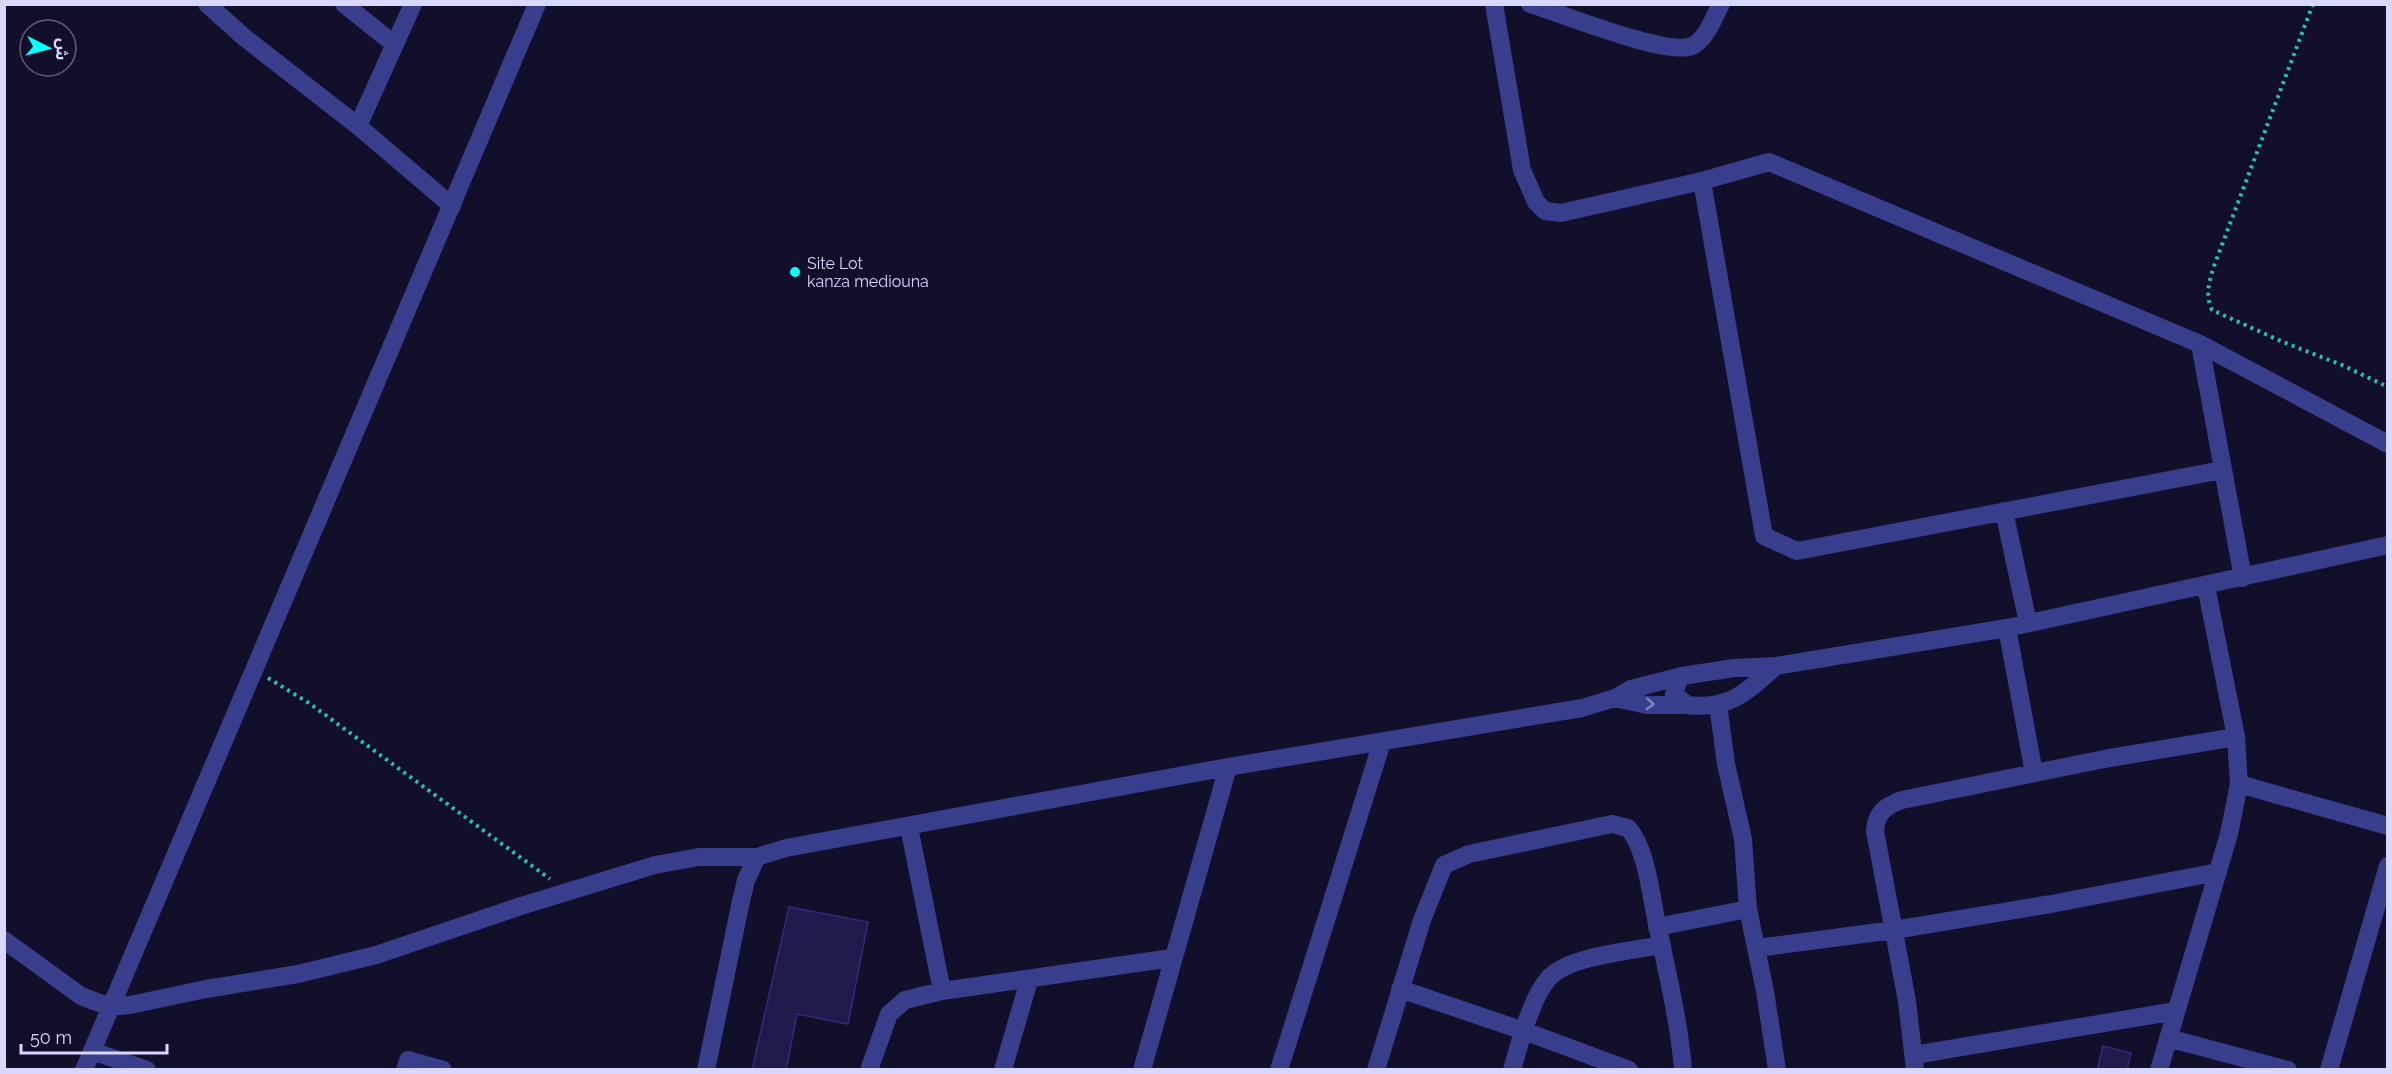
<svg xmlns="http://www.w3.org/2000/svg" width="2392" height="1074" font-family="Raleway,'Noto Sans Arabic',sans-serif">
	<rect width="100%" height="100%" fill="#110f2a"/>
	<path fill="#1f1a4c" stroke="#322b79" stroke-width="1.5" d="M789 907 868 922 848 1024 797 1014 786 1070H752Z
		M2103 1046 2131 1053 2127 1070H2097Z"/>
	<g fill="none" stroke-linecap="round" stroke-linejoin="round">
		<path stroke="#2ac1a8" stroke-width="4" stroke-dasharray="3 4.5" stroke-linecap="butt" d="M2313 4 2214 266C2209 282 2205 295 2212 310L2283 342 2342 365 2388 387
			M268 678 309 703 550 879"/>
		<path stroke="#383e8b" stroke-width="18" d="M207 4 245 38 358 126 452 206
			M344 4 394 44
			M1494 4 1522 170 1536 202 1545 211 1561 213 1702 181 1769 162 2200 344 2388 444
			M1530 4C1560 13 1668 57 1692 46 1706 40 1714 17 1721 4
			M358 126 413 4
			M1702 181 1764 536 1797 551 2222 470
			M2200 344 2243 578
			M2004 511 2028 623
			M2007 628 2034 773
			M1776 666C1746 692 1730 710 1687 705L1674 694 1677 684 1682 676 1734 668 1776 666 2007 628 2388 545
			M1615 698 1647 705H1687
			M1718 704 1726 764 1743 839 1748 909 1765 991 1777 1070
			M2239 784 2388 826
			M909 827 942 991
			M1657 927 1748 909
			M4 940 81 996 110 1007 130 1005 206 989 298 974 376 955 521 906 655 865 699 857H757L786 848 1228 767 1582 708 1615 698 1631 689 1682 676
			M1757 948 1894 930 2051 904 2218 872
			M1400 989 1524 1031 1629 1070
			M2168 1038 2288 1070
			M92 1051 147 1070
			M1914 1055 2176 1011
			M84 1070 537 4
			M405 1070 408 1060 443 1070
			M706 1070 741 901 746 880 757 857
			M869 1070 889 1014 905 1000 942 991 1172 958
			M1003 1070 1029 980
			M1142 1070 1228 767
			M1279 1070 1382 742
			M1376 1070 1422 920 1444 865 1469 854 1612 824 1628 828C1647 849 1651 897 1657 924 1667 972 1679 1020 1683 1070
			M1512 1070C1519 1045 1531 999 1548 979 1567 956 1632 951 1662 945
			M1915 1070 1907 1001 1875 831C1876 813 1885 806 1902 800L2104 759 2236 737
			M2159 1070 2229 834 2239 784 2236 737 2206 586
			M2329 1070 2388 866"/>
	</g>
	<defs><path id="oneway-chevron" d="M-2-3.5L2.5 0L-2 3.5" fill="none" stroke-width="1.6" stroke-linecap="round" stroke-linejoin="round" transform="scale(1.5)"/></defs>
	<use stroke="#8083bf" href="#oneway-chevron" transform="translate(1650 704) rotate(4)"/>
	<circle fill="#04fffd" stroke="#110f2a" stroke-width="2" cx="795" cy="272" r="6"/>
	<g text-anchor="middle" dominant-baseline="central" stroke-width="4.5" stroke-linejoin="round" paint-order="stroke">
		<g font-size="16" fill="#d8d8ff" stroke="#110f2a" text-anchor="start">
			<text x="807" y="263">Site Lot<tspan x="807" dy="18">kanza mediouna</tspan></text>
		</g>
	</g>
	<rect width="2392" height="1074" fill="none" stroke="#d8d8ff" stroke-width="12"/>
	<g transform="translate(48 48) rotate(96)"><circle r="28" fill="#110f2a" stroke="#615f7f" stroke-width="1.5"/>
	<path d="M0-4.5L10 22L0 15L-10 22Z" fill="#04fffd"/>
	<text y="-9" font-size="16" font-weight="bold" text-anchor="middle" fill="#d8d8ff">ش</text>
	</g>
	<path d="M21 1044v9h146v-9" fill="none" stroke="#d8d8ff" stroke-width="3"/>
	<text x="30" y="1044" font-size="18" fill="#d8d8ff" stroke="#110f2a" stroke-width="4.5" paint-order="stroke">50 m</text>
</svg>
